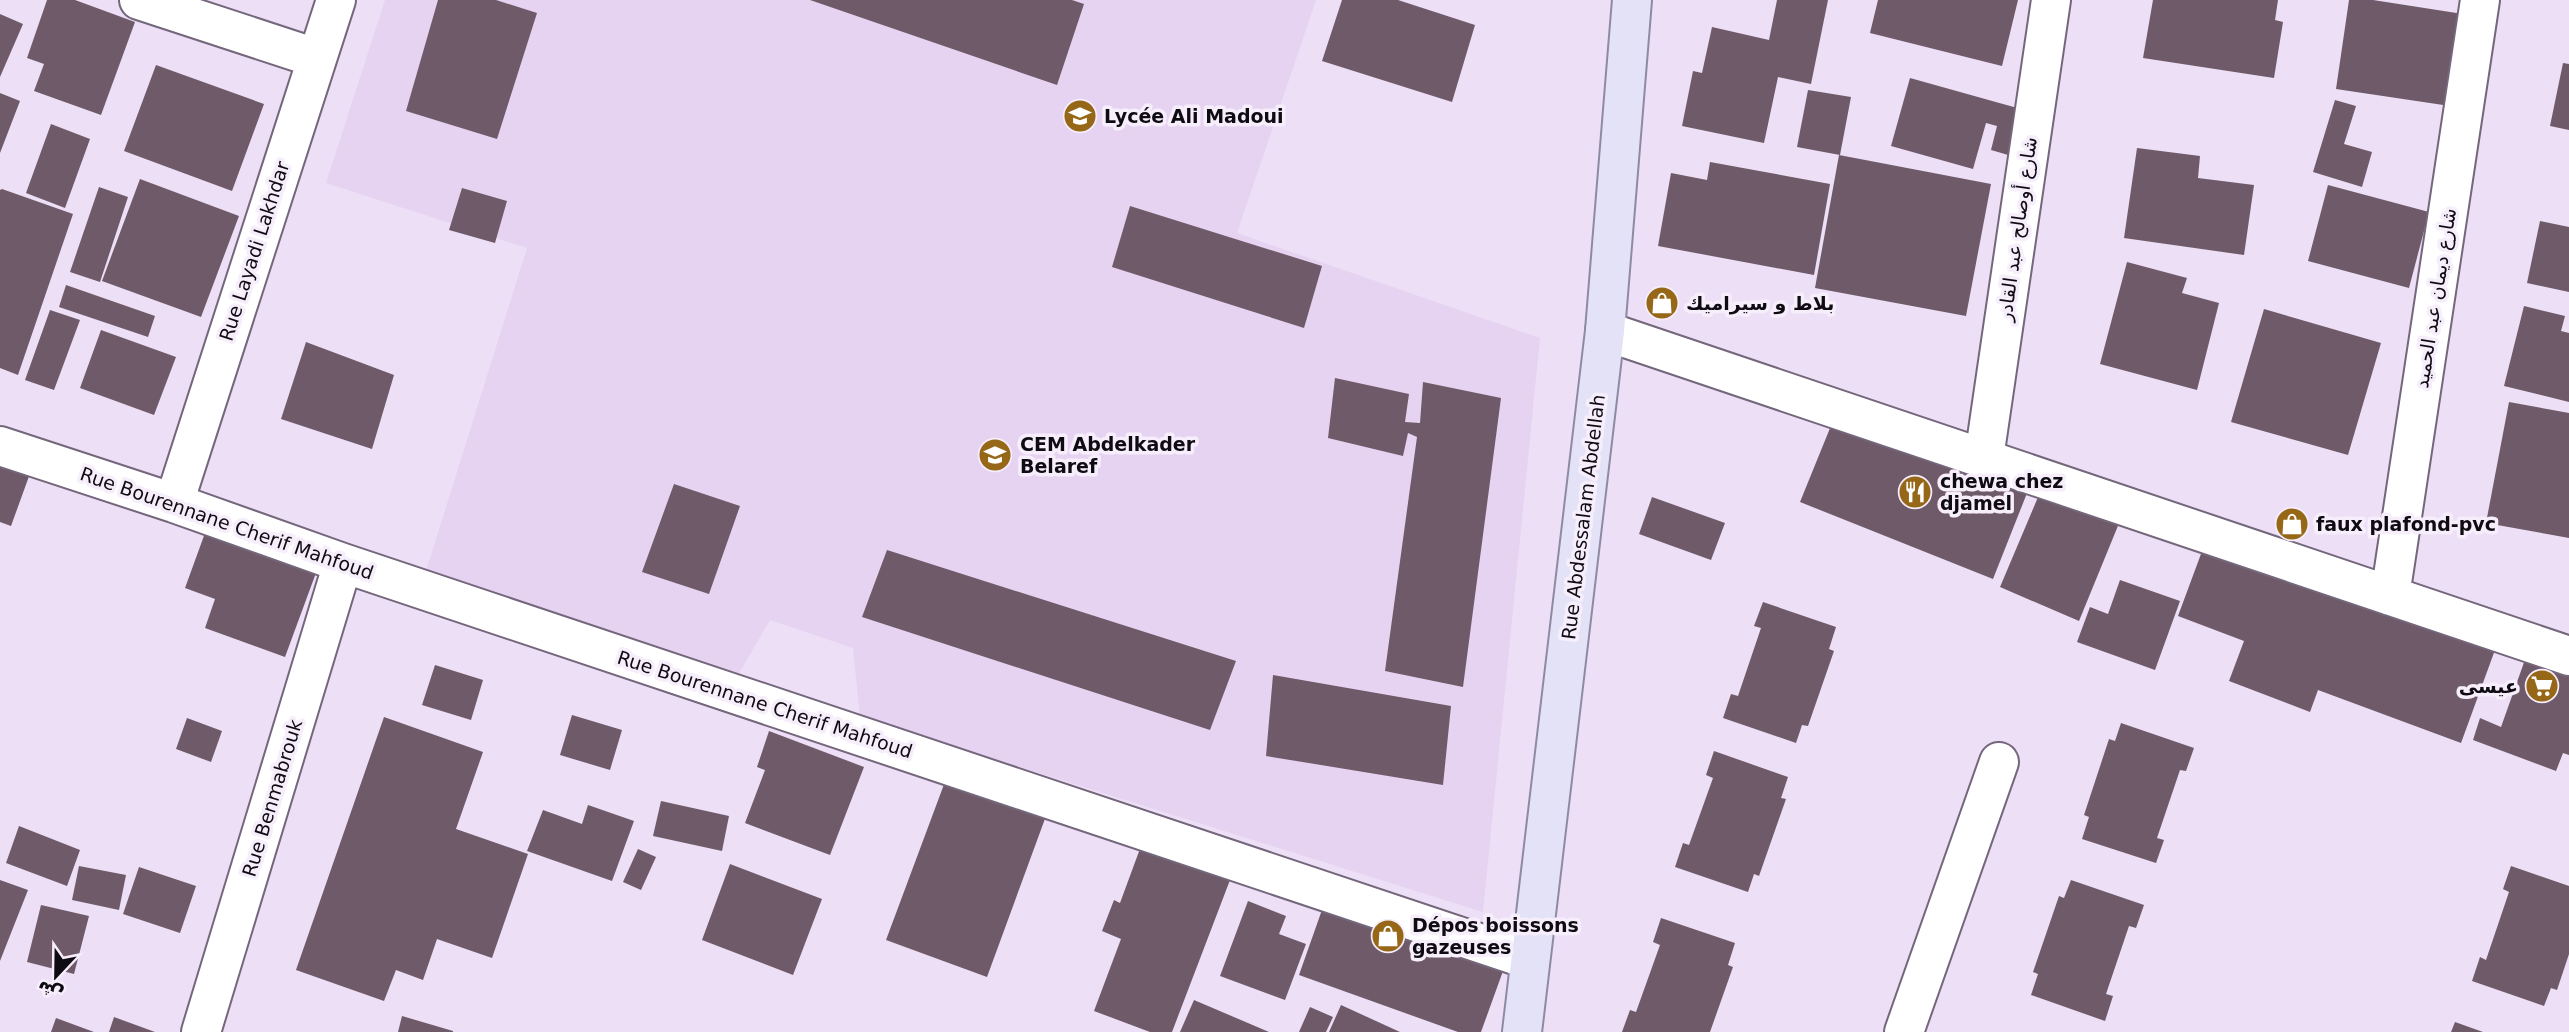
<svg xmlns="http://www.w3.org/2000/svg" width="2569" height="1032" font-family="'DejaVu Sans','Noto Naskh Arabic',sans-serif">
	<rect width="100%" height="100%" fill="#eddff6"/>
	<path fill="#e6d3f1" d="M385 0H1316L1237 233 1540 338 1483 912 860 717 853 648 770 620 737 677 426 571 527 248 326 183Z"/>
	<path fill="#6f5a69" d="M47 0H75L135 22 101 115 34 91 44 64 27 58Z
		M438 0H496L537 13 497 139 406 111Z
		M810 0H1072L1084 4 1057 85Z
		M1342 0H1398L1475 25 1452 102 1322 61Z
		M1777 0H1828L1811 84 1778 77 1764 143 1682 126 1693 71 1702 73 1712 27 1769 40Z
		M1878 0H2018L2002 66 1870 33Z
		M2153 0H2278L2275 20 2283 22 2274 78 2143 58Z
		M2349 0H2373L2463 14 2450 106 2336 89Z
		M0 14 23 24 0 77Z
		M2563 63 2569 64V130L2550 126Z
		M156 65 264 104 232 191 124 151Z
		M1910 78 2028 111 2015 157 1991 150 1997 126 1986 123 1973 169 1891 146Z
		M1808 90 1851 97 1840 155 1797 147Z
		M0 93 20 101 0 153Z
		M2335 100 2356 106 2344 144 2372 152 2362 187 2313 172Z
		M51 124 90 139 65 208 26 193Z
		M2137 148 2200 156 2198 178 2254 185 2244 255 2124 238Z
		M1839 155 1991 184 1966 316 1815 288Z
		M1710 162 1830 184 1814 275 1658 246 1671 173 1707 180Z
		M140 179 239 216 201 317 102 281Z
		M2328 185 2429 212 2409 288 2308 261Z
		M99 187 128 197 100 282 70 272Z
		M462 188 507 201 495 243 449 230Z
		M2 189 73 214 18 375 0 368V190Z
		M1130 206 1322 266 1304 328 1112 267Z
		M2540 221 2569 227V292L2527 283Z
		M2127 262 2187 278 2182 293 2219 303 2197 390 2100 364Z
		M66 285 155 316 148 337 59 307Z
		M2524 306 2565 316 2561 331 2569 333V402L2504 386Z
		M2264 309 2381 343 2348 455 2231 422Z
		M50 310 80 320 54 390 25 380Z
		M101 330 176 357 154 415 80 388Z
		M306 342 394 375 372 449 281 419Z
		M1335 378 1409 394 1405 422 1420 423 1423 382 1501 398 1463 687 1385 671 1417 437 1408 433 1403 456 1328 438Z
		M2509 402 2569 413V538L2486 523Z
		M1839 406 2031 483 1993 579 1800 502Z
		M0 457 32 468 11 526 0 522Z
		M2044 483 2122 516 2079 621 2000 587Z
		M674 484 740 506 709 594 642 572Z
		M1652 497 1725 523 1711 560 1639 534Z
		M209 522 320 562 285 657 205 628 215 599 185 588Z
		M2208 535 2499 639 2461 743 2318 690 2310 712 2229 681 2244 641 2178 616Z
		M887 550 1236 661 1210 730 862 617Z
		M2120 580 2180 601 2155 670 2077 642 2090 607 2108 614Z
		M1763 602 1836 627 1829 649 1834 651 1808 726 1802 725 1796 743 1723 718 1731 694 1738 696 1761 628 1754 626Z
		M2532 640 2569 653V755L2563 753 2556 771 2473 740 2480 718 2501 727Z
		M435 665 483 680 471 720 422 705Z
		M1273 675 1451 706 1443 785 1266 756Z
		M572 715 622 730 610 770 560 755Z
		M384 717 483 752 456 829 528 854 492 958 437 939 423 980 396 970 384 1001 296 970Z
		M187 718 222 731 211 762 176 749Z
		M2121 723 2194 748 2186 771 2180 770 2157 838 2164 840 2156 863 2082 839 2089 817 2084 815 2109 739 2115 741Z
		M769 731 864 767 830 855 745 823 765 770 757 767Z
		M1714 751 1788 777 1781 798 1786 799 1759 876 1754 874 1748 892 1675 867 1683 843 1689 845 1713 778 1706 775Z
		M946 779 1046 816 987 977 886 940Z
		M661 801 729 816 722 851 653 836Z
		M588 805 634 821 612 881 527 851 543 810 582 824Z
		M19 826 80 850 67 886 6 863Z
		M1141 846 1230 880 1172 1032H1150L1094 1011 1121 939 1102 931 1114 900 1120 903Z
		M638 849 656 857 641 890 623 882Z
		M730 864 822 899 793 975 702 940Z
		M79 866 126 875 119 910 72 900Z
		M2511 866 2569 886V954L2557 990 2551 988 2544 1006 2472 981 2480 957 2486 960 2509 892 2503 889Z
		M139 867 196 886 180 933 123 914Z
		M0 880 28 890 0 961Z
		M2071 880 2144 905 2136 928 2129 926 2106 994 2113 996 2105 1021 2031 995 2038 974 2033 972 2059 896 2064 898Z
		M1248 901 1286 916 1279 934 1306 944 1285 1000 1220 976Z
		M41 905 89 916 74 974 27 962Z
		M1323 907 1503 971 1481 1032H1458L1299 975Z
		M1661 918 1735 943 1728 965 1733 967 1710 1032H1622L1630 1010 1636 1012 1660 945 1653 942Z
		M1194 1000 1269 1032H1180Z
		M1341 1005 1400 1032H1329Z
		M1310 1007 1333 1017 1326 1032H1299Z
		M402 1016 453 1031V1032H398Z
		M114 1017 155 1032H109Z
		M56 1018 94 1032H51Z
		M2455 1022 2483 1032H2451Z"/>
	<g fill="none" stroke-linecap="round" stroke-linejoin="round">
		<defs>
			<path id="minor" d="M139 0 316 58
				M1605 331 2569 656
				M0 446 174 503 343 563 1530 960
				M1984 458 2051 0
				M174 503 336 0
				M2390 596 2480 0
				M201 1032 343 563
				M1904 1032 1999 762"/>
			<path id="major" d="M1522 1032 1605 331 1632 0"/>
		</defs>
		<use href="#minor" stroke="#74677c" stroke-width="42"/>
		<use href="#major" stroke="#8e8aa4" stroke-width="42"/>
		<use href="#minor" stroke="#fff" stroke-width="38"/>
		<use href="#major" stroke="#e4e2f7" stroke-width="38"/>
	</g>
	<defs>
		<symbol id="school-disc" viewBox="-11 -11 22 22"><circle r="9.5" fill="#976718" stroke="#f7eefc"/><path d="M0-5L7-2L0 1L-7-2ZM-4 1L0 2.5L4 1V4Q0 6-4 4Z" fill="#fff"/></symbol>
		<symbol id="shop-disc" viewBox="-11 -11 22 22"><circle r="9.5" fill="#976718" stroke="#f7eefc"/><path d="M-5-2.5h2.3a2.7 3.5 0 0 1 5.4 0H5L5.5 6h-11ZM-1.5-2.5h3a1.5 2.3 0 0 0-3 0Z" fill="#fff"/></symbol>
		<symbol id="restaurant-disc" viewBox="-11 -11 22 22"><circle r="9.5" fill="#976718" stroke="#f7eefc"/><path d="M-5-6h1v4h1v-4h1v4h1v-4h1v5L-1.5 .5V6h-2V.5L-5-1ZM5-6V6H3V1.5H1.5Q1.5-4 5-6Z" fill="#fff"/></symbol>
		<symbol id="supermarket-disc" viewBox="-11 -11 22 22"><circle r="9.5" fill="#976718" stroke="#f7eefc"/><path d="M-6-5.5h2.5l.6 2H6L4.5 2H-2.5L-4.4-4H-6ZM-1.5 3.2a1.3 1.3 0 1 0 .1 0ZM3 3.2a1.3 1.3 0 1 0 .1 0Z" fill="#fff"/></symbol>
	</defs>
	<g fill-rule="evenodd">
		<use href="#school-disc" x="1061" y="97" width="38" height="38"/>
		<use href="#shop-disc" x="1643" y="284" width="38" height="38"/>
		<use href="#school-disc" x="976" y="436" width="38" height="38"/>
		<use href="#restaurant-disc" x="1896" y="473" width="38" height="38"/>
		<use href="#shop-disc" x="2273" y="505" width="38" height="38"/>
		<use href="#supermarket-disc" x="2523" y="667" width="38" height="38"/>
		<use href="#shop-disc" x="1369" y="917" width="38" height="38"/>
	</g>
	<g text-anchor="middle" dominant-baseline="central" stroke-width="7" stroke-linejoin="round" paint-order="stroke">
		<g font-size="19" font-weight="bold" fill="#0f0b12" stroke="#f7eefc" text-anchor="start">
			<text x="1104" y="116">Lycée Ali Madoui</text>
			<text x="1686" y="303">بلاط و سيراميك</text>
			<text x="1020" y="444">CEM Abdelkader<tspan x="1020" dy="22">Belaref</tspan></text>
			<text x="1940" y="481">chewa chez<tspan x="1940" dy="22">djamel</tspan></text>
			<text x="2316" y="524">faux plafond-pvc</text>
			<text x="2518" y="686" text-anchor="end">عيسى</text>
			<text x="1412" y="925">Dépos boissons<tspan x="1412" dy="22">gazeuses</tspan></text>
		</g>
		<g font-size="19" fill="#0f0b12" stroke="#f7eefc">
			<text transform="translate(2017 229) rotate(-82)">شارع أوصالح عبد القادر</text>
			<text transform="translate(254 251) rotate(-72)">Rue Layadi Lakhdar</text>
			<text transform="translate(2435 298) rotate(-81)">شارع ديمان عبد الحميد</text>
			<text transform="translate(1583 517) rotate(-83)">Rue Abdessalam Abdellah</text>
			<text transform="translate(227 523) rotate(19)">Rue Bourennane Cherif Mahfoud</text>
			<text transform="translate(765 704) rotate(18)">Rue Bourennane Cherif Mahfoud</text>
			<text transform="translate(272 798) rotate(-73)">Rue Benmabrouk</text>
		</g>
	</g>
	<g transform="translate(56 976) rotate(202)" stroke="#f7eefc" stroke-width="5" paint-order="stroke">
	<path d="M0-5L12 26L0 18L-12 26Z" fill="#0f0b12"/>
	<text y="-10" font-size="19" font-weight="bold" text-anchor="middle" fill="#0f0b12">ش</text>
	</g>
</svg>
